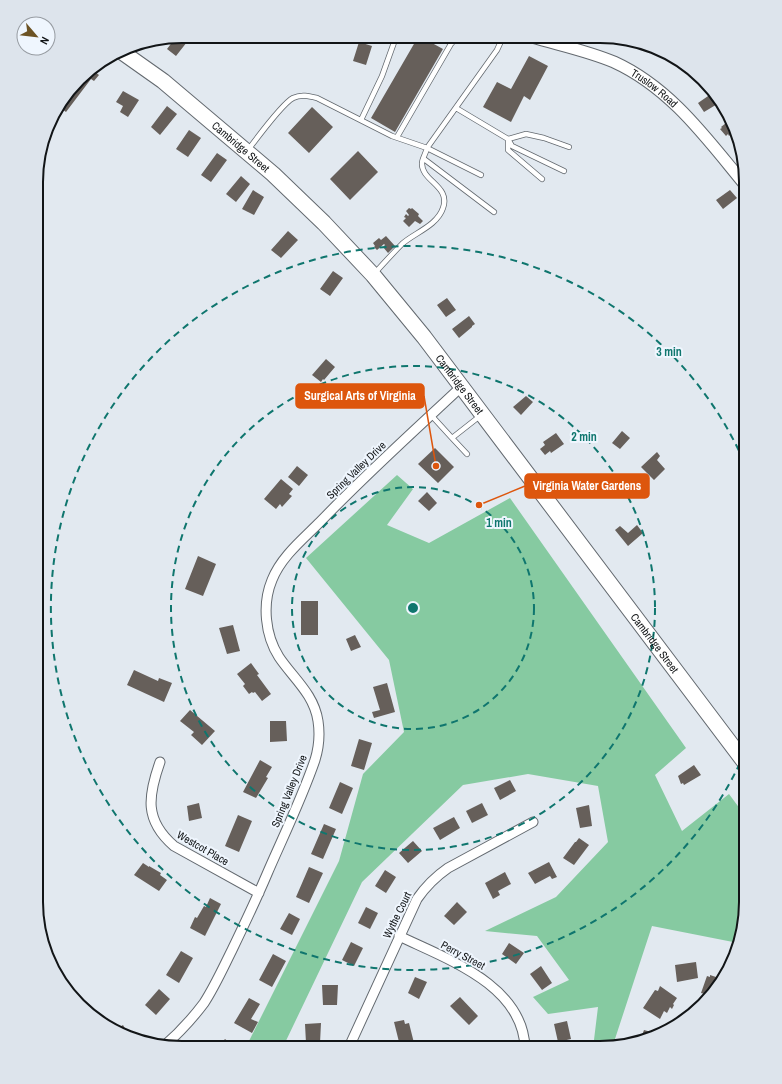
<svg xmlns="http://www.w3.org/2000/svg" width="782" height="1084" font-family="'Archivo Narrow',sans-serif">
	<rect width="100%" height="100%" fill="#e2e9f0"/>
	<path fill="#86caa1" d="M397 475 413 489 387 525 429 543 510 498 686 748 655 775 682 831 729 794 746 817V912L734 944 733 942 652 926 613 1045 600 1048H593L598 1007 548 1014 533 997 569 980 537 936 485 931 556 897 608 842 598 786 528 774 463 785 362 882 283 1047H246L339 861 363 774 404 732 389 660 306 558Z"/>
	<path fill="#665f5a" d="M180 36 187 42 176 56 167 49 176 37Z
		M418 37H421L443 49 395 132 371 118Z
		M359 42 372 46 366 65 353 61Z
		M529 56 548 66 530 100 524 96 511 122 483 107 497 82 511 89Z
		M91 69 99 75 94 81 91 79 66 112 58 106 64 99 65 100 86 72Z
		M123 91 139 100 128 117 120 112 123 106 116 102Z
		M711 94 719 103 704 112 698 103Z
		M167 106 177 114 160 135 151 127Z
		M312 107 333 127 309 153 288 133Z
		M731 119 734 131 729 136 728 134 726 136 720 129 722 128 721 127Z
		M189 130 201 138 188 157 176 149Z
		M358 151 378 172 350 200 330 179Z
		M217 153 227 160 211 182 201 175Z
		M241 176 250 184 236 202 226 194Z
		M253 190 264 197 254 215 242 209Z
		M730 190 737 198 723 209 716 200Z
		M409 208 411 209 412 208 419 214 418 216 423 221 420 224 415 221 409 227 403 221 406 218 404 217 406 214 408 216 409 215 406 211Z
		M288 231 298 240 281 258 271 250Z
		M386 236 395 246 388 253 383 247 385 245 384 244 377 250 374 247 375 246 373 243 379 238 381 240Z
		M333 271 343 278 330 296 320 289Z
		M447 298 456 310 446 317 437 305Z
		M469 316 475 324 472 326V327L459 338 452 329Z
		M326 359 335 367 324 380 323 379 321 382 312 375Z
		M526 396 533 402 521 415 513 407Z
		M622 431 630 438 620 449 612 443Z
		M556 433 564 444 551 453 550 451 545 455 540 449 545 445 543 442Z
		M435 448 454 467 438 483 418 464Z
		M657 452 660 456 657 460 665 469 654 480 641 467Z
		M297 466 308 475 299 486 288 477Z
		M281 479 293 489 289 494 292 496 282 507 280 504 276 509 264 499Z
		M427 492 437 503 429 511 418 501Z
		M637 525 643 533 628 546 615 530 620 526 628 533Z
		M198 556 216 564 203 596 185 589Z
		M301 601H318V635H301Z
		M233 625 240 651 227 654 219 628Z
		M355 635 361 647 351 651 346 639Z
		M251 663 259 674 257 675 271 694 262 701 255 692 253 693 252 692 249 694 243 686 245 684 237 674Z
		M134 670 158 681 159 678 172 683 164 702 127 685Z
		M387 683 395 712 374 718 372 712 380 710 373 687Z
		M190 710 215 731 202 745 191 735 194 732 180 721Z
		M270 721H286L287 741 270 742Z
		M359 739 372 743 364 770 351 766Z
		M260 760 272 767 266 777 268 778 256 798 243 792Z
		M694 765 701 775 684 785 683 783 681 784 678 776Z
		M510 780 516 791 500 800 494 788Z
		M340 782 353 788 342 814 329 808Z
		M199 803 202 818 189 821 187 806Z
		M482 803 488 815 472 823 466 811Z
		M589 805 592 826 580 828 576 808Z
		M238 815 252 821 239 852 225 846Z
		M454 817 460 828 440 840 433 828Z
		M324 824 336 829 323 859 311 854Z
		M579 838 589 845 574 865 563 858 575 842H576Z
		M413 841 422 851 408 863 399 853Z
		M549 862 557 877 552 879 550 876 535 884 528 873Z
		M143 863 149 867V866L161 873 160 875 167 880 159 891 134 875Z
		M309 867 323 873 309 903 296 897Z
		M385 870 396 877 386 893 375 886Z
		M505 872 511 884 498 891 500 895 493 899 485 883Z
		M210 898 221 904 205 936 190 928 195 917 197 918 204 906 206 907Z
		M457 902 467 912 454 925 444 916Z
		M366 907 378 913 370 929 358 923Z
		M289 913 300 919 292 935 280 929Z
		M351 942 363 948 354 966 342 960Z
		M509 943 524 953 516 964 502 954Z
		M181 951 193 958 179 983 166 975Z
		M273 954 286 961 272 987 259 980Z
		M696 962 698 978 677 982 675 965Z
		M541 966 552 983 542 990 530 974Z
		M710 975 722 979V981L721 983 708 995 701 993 707 976 710 977Z
		M415 977 427 982 419 999 408 993Z
		M322 985H338L337 1005H323Z
		M660 986 677 998 673 1004 674 1005 672 1009 670 1007 667 1013 664 1011 660 1019 643 1008 655 990 658 991Z
		M159 989 170 999 156 1015 145 1005Z
		M460 997 478 1016 469 1025 450 1006Z
		M249 998 260 1004 251 1019 258 1022 252 1033 234 1023Z
		M404 1020 405 1024 409 1023 414 1043 400 1046 394 1022Z
		M567 1021 571 1039 558 1042 554 1024Z
		M321 1023 320 1043H306L305 1024Z
		M123 1025 127 1032 118 1028Z
		M644 1030 658 1034 641 1038Z
		M225 1039 235 1047H218Z"/>
	<g fill="none" stroke-linecap="round" stroke-linejoin="round">
		<defs>
			<path id="service" d="M436 37 452 43
				M456 108 508 139 512 146 564 171
				M361 120 382 76 396 37
				M397 137 455 37
				M248 150C257 138 282 104 293 98 301 94 309 96 317 98L392 136 427 148 497 50 503 37
				M424 159 494 212
				M542 179 508 150V139L526 134 544 138 569 147
				M374 274C383 264 392 254 402 244 414 233 437 226 443 208 451 186 421 181 422 163 422 159 426 153 427 148L481 175
				M431 415 452 438
				M467 454 452 438 480 416"/>
			<path id="minor" d="M160 762C148 796 144 820 174 846L259 893
				M399 936C447 959 523 985 525 1048
				M163 1047C178 1034 192 1019 204 1003 215 986 223 968 232 950 244 925 256 900 267 874 283 837 302 798 315 760 319 747 320 734 318 721 314 694 293 678 279 657 265 635 262 604 272 580 281 557 302 540 320 522 365 475 414 431 461 387
				M349 1047 417 899C426 886 435 877 448 868L533 822"/>
			<g id="tertiary">
				<path id="s1" d="M532 37C559 45 588 51 614 62 671 88 707 139 746 186"/>
			</g>
			<g id="primary">
				<path id="s2" d="M122 52 163 81 273 174 324 223 373 275 424 337 746 764"/>
			</g>
		</defs>
		<use href="#service" stroke="#63696f" stroke-width="6"/>
		<use href="#minor" stroke="#63696f" stroke-width="11"/>
		<use href="#tertiary" stroke="#63696f" stroke-width="13"/>
		<use href="#primary" stroke="#63696f" stroke-width="17"/>
		<use href="#service" stroke="#fff" stroke-width="4.5"/>
		<use href="#minor" stroke="#fff" stroke-width="9"/>
		<use href="#tertiary" stroke="#fff" stroke-width="11"/>
		<use href="#primary" stroke="#fff" stroke-width="15"/>
	</g>
	<g fill="none" stroke="#0f766e" stroke-width="2" stroke-dasharray="7 5">
		<circle cx="413" cy="608" r="121"/>
		<circle cx="413" cy="608" r="242"/>
		<path d="M745 752A362 362 0 1 1 745 464"/>
	</g>
	<g text-anchor="middle" dominant-baseline="central" stroke-width="4" stroke-linejoin="round" paint-order="stroke">
		<g font-size="11" fill="#121517" stroke="#eff6fe">
			<text stroke="none"><textPath href="#s1" startOffset="134">Truslow Road</textPath></text>
			<text stroke="none"><textPath href="#s2" startOffset="152">Cambridge Street</textPath></text>
			<text stroke="none"><textPath href="#s2" startOffset="476">Cambridge Street</textPath></text>
			<text transform="translate(356 470) rotate(-44)">Spring Valley Drive</text>
			<text stroke="none"><textPath href="#s2" startOffset="800">Cambridge Street</textPath></text>
			<text transform="translate(289 791) rotate(-68)">Spring Valley Drive</text>
			<text transform="translate(203 848) rotate(30)">Westcot Place</text>
			<text transform="translate(397 915) rotate(-64)">Wythe Court</text>
			<text transform="translate(463 955) rotate(28)">Perry Street</text>
		</g>
	</g>
	<path d="M0 0H782V1084H0ZM182 43H600A139 139 0 0 1 739 182V902A139 139 0 0 1 600 1041H182A139 139 0 0 1 43 902V182A139 139 0 0 1 182 43Z" fill="#dde4ec" fill-rule="evenodd"/>
	<path fill="none" stroke="#121517" stroke-width="2" d="M182 43H600A139 139 0 0 1 739 182V902A139 139 0 0 1 600 1041H182A139 139 0 0 1 43 902V182A139 139 0 0 1 182 43Z"/>
	<circle cx="413" cy="608" r="6" fill="#0f766e" stroke="#eff6fe" stroke-width="2"/>
	<g font-size="12" text-anchor="middle" font-weight="bold" fill="#0f766e" stroke="#eff6fe" stroke-width="4" stroke-linejoin="round" paint-order="stroke">
		<text x="669" y="356">3 min</text>
		<text x="584" y="441">2 min</text>
		<text x="499" y="527">1 min</text>
	</g>
	<path fill="none" stroke="#dd560d" stroke-width="1.5" d="M436 466L424 396M479 505L525 486"/>
	<g fill="#dd560d" stroke="#eff6fe" stroke-width="1.5">
		<circle cx="436" cy="466" r="4"/>
		<circle cx="479" cy="505" r="4"/>
	</g>
	<g fill="#dd560d" stroke="#dd560d" stroke-width="1.5">
		<rect x="296" y="384" width="128" height="24" rx="4"/>
		<rect x="525" y="474" width="124" height="24" rx="4"/>
	</g>
	<g font-size="12" text-anchor="middle" font-weight="bold" fill="#fff">
		<text x="360" y="400">Surgical Arts of Virginia</text>
		<text x="587" y="490">Virginia Water Gardens</text>
	</g>
	<g transform="translate(36 36) rotate(118)"><circle r="19" fill="#eff6fe" stroke="#979ca2"/>
	<path d="M0-3L7 15L0 10L-7 15Z" fill="#6c5324"/>
	<text y="-6" font-size="11" font-weight="bold" text-anchor="middle" fill="#121517">N</text>
	</g>
</svg>
